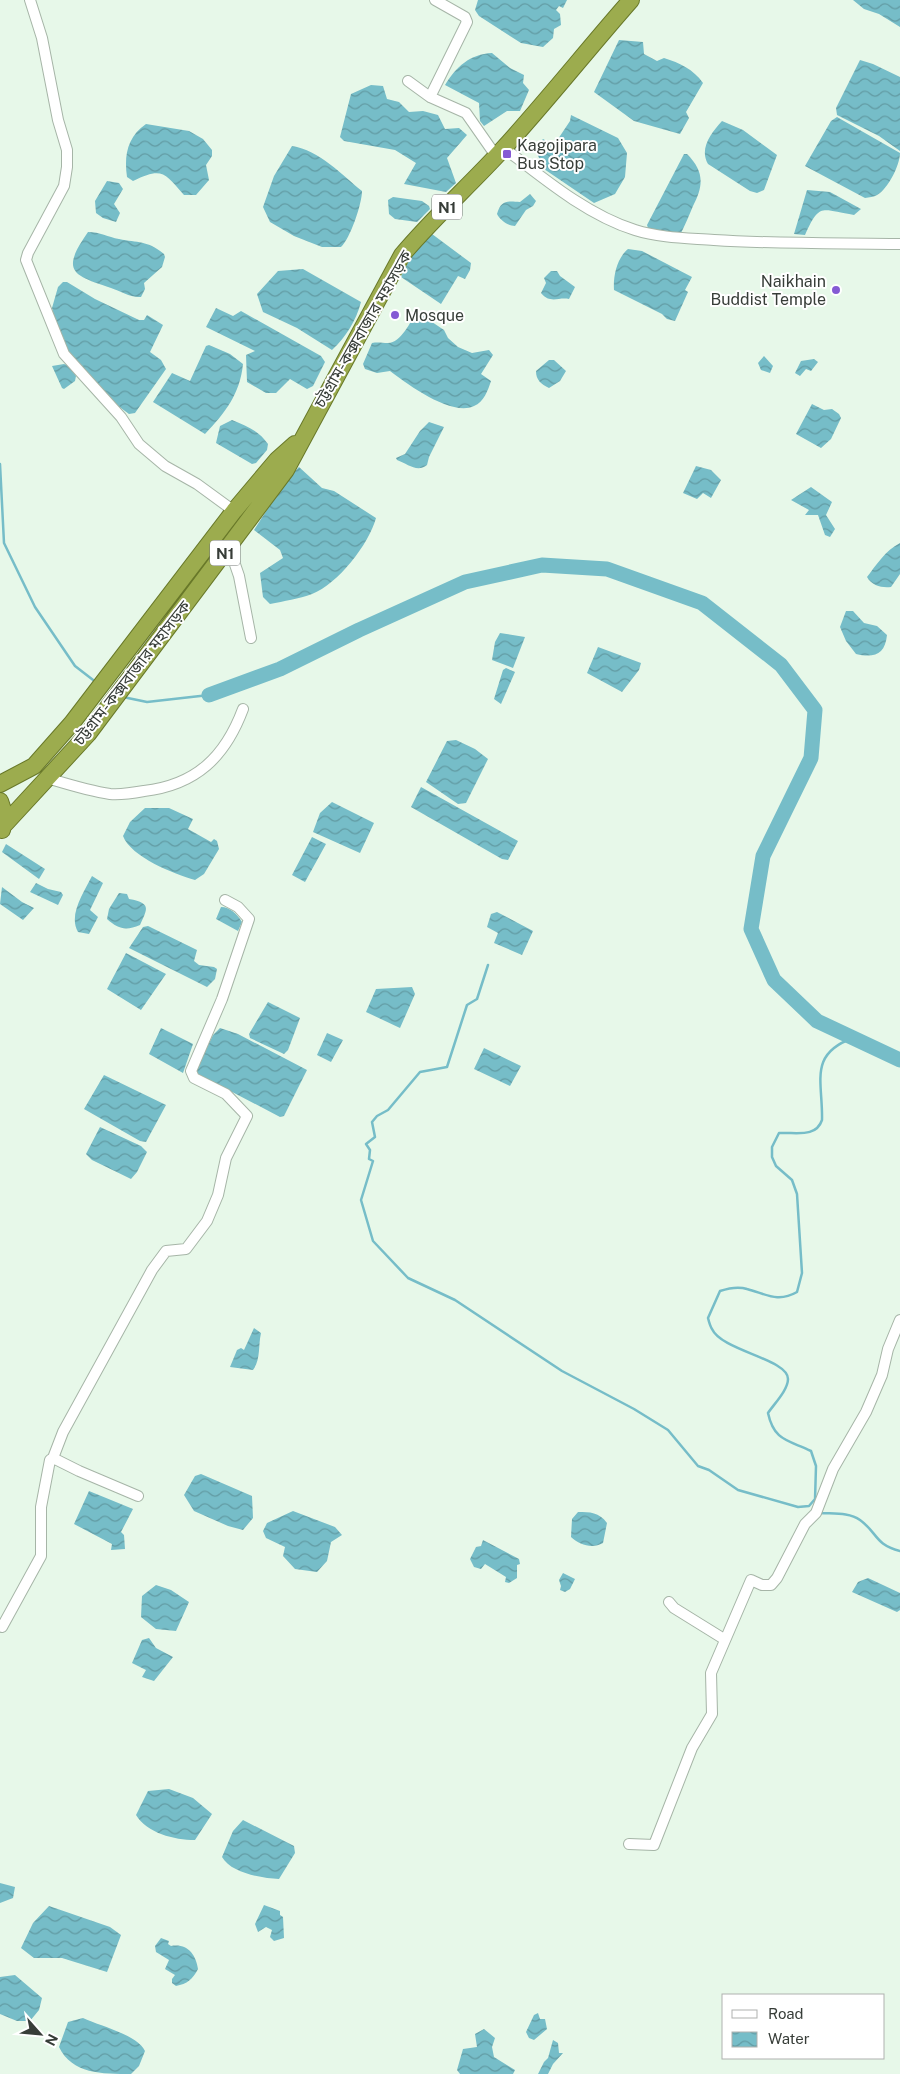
<svg xmlns="http://www.w3.org/2000/svg" width="900" height="2074" font-family="'Public Sans','Noto Sans Bengali',sans-serif">
	<defs>
		<pattern id="water-waves" width="16" height="10" patternUnits="userSpaceOnUse" patternTransform="scale(1.25)"><rect width="16" height="10" fill="#76bdc8"/><path d="M0 5q4-4 8 0t8 0" fill="none" stroke="#629ba3"/></pattern>
	</defs>
	<rect width="100%" height="100%" fill="#e7f8e9"/>
	<path fill="url(#water-waves)" d="M478 0H567L563 8 559 6 556 10 560 14 561 25 554 29 553 38 543 47 521 43 479 16 475 10Z
		M853 0H900V27L879 14 864 9Z
		M619 40 643 42 644 54 657 61 664 58C680 63 693 69 703 83L686 112 689 118 680 134 634 121 594 92Z
		M492 53 510 68 524 75 523 83 529 90 520 111H507L484 126 480 121 479 103 445 85C456 67 470 54 492 53Z
		M860 60 873 64 900 77V151L879 136 837 115 836 108Z
		M371 85 383 86 387 99 399 102 409 112 423 111 438 115 445 129 459 128 467 135 447 158 456 183 446 192 404 184 416 163 395 150 344 141 340 137 351 94Z
		M571 115 618 138 627 153 625 177 615 194 594 203 544 169 535 149 543 139 554 145 570 121Z
		M837 117 900 153C900 165 888 189 877 195 874 197 869 197 865 198L805 166 831 121Z
		M722 121 743 130 777 155 764 190 757 193 750 191 708 164C699 149 711 133 722 121Z
		M146 124 189 131 203 139 212 150V156L206 165 209 180 196 195H184C164 172 162 167 133 181L127 177C124 156 127 137 146 124Z
		M292 146C319 150 342 175 362 191 362 204 350 239 341 247H322L294 236 270 222 263 207 274 176Z
		M684 154H687C704 171 704 185 693 206 689 216 685 225 680 235L648 228 647 225Z
		M107 181 119 183 123 189 114 204 120 213 116 222 103 218 96 213 95 201Z
		M807 190 830 192 861 209 854 215C821 210 820 202 805 235L794 234Z
		M530 194 536 201 533 206 526 210 515 226C508 226 500 220 497 214 501 200 507 201 520 202Z
		M393 197 422 201 429 206 430 209 417 222 395 219 389 214 388 200Z
		M88 232C100 232 108 237 119 239 138 243 147 240 164 254L165 257 162 267 144 283 145 289 141 297C131 298 120 291 111 288 73 275 60 272 88 232Z
		M432 234 471 263 470 270 465 279 458 276 441 304 401 277C408 260 417 246 432 234Z
		M628 249 642 251 692 277 685 290 688 292 675 321 667 319 662 314 614 290C613 276 617 258 628 249Z
		M303 269 361 302C356 321 346 337 332 350L297 328 263 312 257 294 278 271Z
		M551 271H557L560 276 575 287 569 299C558 297 550 304 541 293L546 283 544 278Z
		M63 282H67L95 299 139 320H144L147 315 163 325 150 352 161 360 166 369 135 413 129 414 110 400 66 353 64 339 55 322 52 308 58 287Z
		M216 308 233 316 241 311 321 356 325 362 313 386 307 389 290 379 276 393H266L247 382 246 355 255 351 206 327Z
		M417 312 444 330 448 338 458 347 472 353 489 350 493 355 481 374 491 381C488 390 484 402 474 406 452 417 407 384 390 371L377 373 365 369 363 364 372 343C378 342 382 343 388 343 401 343 410 322 417 312Z
		M209 345 230 354 243 364C240 394 225 413 205 434L153 402 172 373 190 381 206 346Z
		M764 356 773 366 770 373 761 370 758 363Z
		M814 359 818 362 811 371 806 369 800 376 795 373 801 361Z
		M549 360H554L566 371 560 381 549 388C541 384 536 380 536 371Z
		M64 364 70 366 76 376 75 381 64 389 62 388 52 366Z
		M812 404 824 410 832 409 839 414 841 418 831 439 821 448 796 434Z
		M232 420C247 426 259 431 268 444L267 450 256 463 252 464 216 443 220 426Z
		M429 422 444 427 429 457 427 465C417 473 408 464 397 460L396 458 405 454 420 431Z
		M696 466 711 470 721 480 711 498 703 493 697 499 683 493Z
		M299 467 322 488 334 491 376 518C369 544 338 584 312 594 299 599 284 601 270 604L263 597 260 573 283 558 280 550 254 530 285 482Z
		M811 487 832 502 826 515 835 529 830 537 825 535 818 515H805L809 510 791 500Z
		M900 543V574L891 587C882 588 872 586 867 577 877 564 885 551 900 543Z
		M846 611H853L864 623 877 626 887 635C885 655 874 658 856 654L846 641 840 627Z
		M500 633 525 637 513 668 492 660 495 642Z
		M598 647 641 663 639 670 622 692 587 673Z
		M506 668 515 672 501 704 494 699 503 670Z
		M456 740 475 749 488 759 466 803 458 804 426 782 447 741Z
		M421 787 518 841 508 860 502 859 411 807Z
		M332 802 374 823 360 853 313 832 320 813Z
		M145 808H169L193 819 188 829 211 842 214 839 217 841 219 849 204 874 195 880C174 874 131 857 123 836L130 822Z
		M312 837 326 844 305 882 292 875Z
		M6 844 45 869 39 879 2 852Z
		M92 876 103 883 90 910 98 917 89 934 78 932C68 915 84 892 92 876Z
		M36 883 48 889 61 892 63 895 58 905 30 892Z
		M2 887 22 902 34 908 23 920 0 904Z
		M119 893 127 894 129 899C151 903 148 908 140 925 126 931 118 929 107 919L109 909Z
		M221 907C230 907 237 914 242 922L238 931 216 919Z
		M497 912 533 931 522 955 494 943 498 933 487 927 491 914Z
		M148 926 197 950 194 961 199 965 214 967 217 969 215 979 207 987 129 948 143 927Z
		M126 953 166 974 141 1010 107 989Z
		M412 987 415 994 400 1028 366 1012 376 989Z
		M268 1002 300 1018 288 1050 284 1054 250 1038 249 1034Z
		M161 1028 193 1044 183 1073 149 1054Z
		M220 1028 238 1034 307 1070 284 1116 280 1117 198 1074 196 1069 213 1035Z
		M327 1033 343 1040 331 1062 317 1055Z
		M484 1048 521 1066 510 1086 474 1069Z
		M104 1075 166 1105 146 1142 140 1141 84 1109Z
		M100 1127 141 1146 147 1152 137 1172 131 1179 92 1160 86 1154Z
		M254 1328 261 1333C258 1346 261 1359 253 1370L230 1367 237 1350 241 1348 244 1350Z
		M201 1474 252 1496 253 1518 243 1530 228 1526 194 1511 184 1495 195 1476Z
		M89 1491 133 1509 121 1532 124 1535 125 1549 111 1550 112 1544 74 1524Z
		M293 1511 335 1527 342 1535 331 1542 327 1561 317 1572 295 1569 283 1556 285 1547 266 1538 263 1531 267 1523Z
		M578 1512C590 1512 599 1512 607 1523L603 1543C592 1549 580 1545 571 1537L572 1519Z
		M483 1540 519 1559 520 1564 517 1565V1578L509 1583 505 1582 506 1577 485 1564 481 1569 474 1567 470 1559 476 1547 481 1546Z
		M563 1573 575 1579 570 1589 565 1592 560 1590 561 1586 559 1580Z
		M868 1578 900 1593V1610L897 1612 852 1592 858 1582Z
		M156 1585 171 1590 189 1602 176 1631 156 1629 141 1617 142 1596Z
		M149 1638 156 1648 173 1657 154 1681 142 1677 146 1670 132 1663 142 1640Z
		M169 1789 193 1798 212 1814 195 1840C174 1840 147 1833 136 1815L148 1791Z
		M243 1820 294 1846 295 1853 279 1879C261 1878 231 1873 222 1857L233 1831Z
		M0 1883 15 1887 13 1898 0 1903Z
		M264 1905 280 1911V1915L283 1917 284 1938 274 1941 270 1937 272 1930 266 1927 258 1932 255 1924Z
		M49 1906 110 1927 121 1935 107 1972 62 1958H34L21 1948 33 1923Z
		M161 1938 169 1941 168 1944 171 1946C187 1943 196 1954 198 1969 193 1979 187 1984 176 1986L172 1983V1979L175 1975 165 1969 169 1960 156 1952 155 1946Z
		M15 1975 42 1998 39 2010 30 2021H17L0 2014V1977Z
		M538 2013 540 2019H545L547 2029 534 2040 529 2038 526 2032 534 2015Z
		M83 2018C100 2026 138 2035 145 2051L139 2066 131 2074C102 2074 72 2074 59 2047L68 2022Z
		M484 2029 495 2038 492 2047 494 2057 515 2070 513 2074H460L457 2070 463 2049 477 2047 475 2034Z
		M553 2040 558 2043 559 2053H563L553 2064 548 2074H538L544 2062 548 2058Z"/>
	<g fill="none" stroke-linecap="round" stroke-linejoin="round">
		<path stroke="#76bdc8" stroke-width="2.5" d="M0 464 4 543 35 607 75 666 97 683
			M123 697 147 702 209 695
			M488 965 477 999 467 1005 447 1067 420 1072 388 1110 377 1116 372 1122 375 1137 366 1144 370 1150 369 1159 373 1161 361 1200 373 1241 408 1278 455 1300 562 1371 634 1409 668 1430 698 1466 709 1470 738 1490 798 1507 809 1506 815 1499
			M815 1500 816 1466 811 1451C788 1440 774 1441 768 1413 774 1404 788 1390 788 1379 788 1359 722 1351 712 1329 710 1326 709 1322 708 1318L720 1291C729 1288 738 1286 747 1289 766 1294 778 1303 797 1292L802 1273 797 1194 792 1180 776 1166 772 1157V1147L779 1133C796 1132 816 1138 822 1120 823 1082 808 1054 853 1038
			M820 1513C833 1514 849 1512 860 1520 878 1533 874 1544 900 1551"/>
		<path stroke="#76bdc8" stroke-width="15" d="M209 695 280 669 359 630 465 582 542 565 607 569 702 603 781 665 815 710 811 758 763 856 751 929 774 980 817 1021 900 1060"/>
		<defs>
			<path id="minor" d="M30 0 42 38 58 120 67 150V167L64 186 28 253 26 260 30 270 64 354 121 417 139 444 165 466 197 484 234 511
				M408 81 430 97 466 113 496 156
				M430 97 467 22 465 17 435 0
				M504 148C543 178 587 215 635 230 660 238 688 238 714 240 776 244 838 243 900 244
				M228 544 239 576 251 638
				M47 778C67 784 89 791 110 794 121 795 133 793 144 791 196 785 225 757 243 709
				M53 1458 63 1432 152 1270 166 1251 186 1249 207 1221 218 1195 226 1158 247 1116 226 1094 194 1078 191 1071 222 999 249 919 238 907 225 900
				M669 1602 674 1608 724 1639
				M2 1627 41 1556V1507L50 1460 53 1458 79 1471 138 1496
				M629 1844 654 1845 692 1748 712 1714 711 1673 751 1580 762 1585H771L777 1578 805 1524 816 1513 833 1469 866 1412 882 1375 888 1349 900 1320"/>
			<path id="trunk" d="M0 784 34 766 72 723 234 511 277 460 295 444
				M0 801 5 816 2 830
				M5 824 88 734 286 470 402 255C433 218 469 186 502 150 546 102 587 50 631 0"/>
		</defs>
		<use href="#minor" stroke="#a6b5a7" stroke-width="12"/>
		<use href="#trunk" stroke="#687829" stroke-width="18"/>
		<use href="#minor" stroke="#fff" stroke-width="10"/>
		<use href="#trunk" stroke="#9cac4e" stroke-width="16"/>
	</g>
	<g fill="#855ad4" stroke="#fff" stroke-width="2">
		<rect x="502" y="149" width="10" height="10" rx="2.5"/>
		<circle cx="836" cy="290" r="5"/>
		<circle cx="395" cy="315" r="5"/>
	</g>
	<g text-anchor="middle" dominant-baseline="central" stroke-width="4" stroke-linejoin="round" paint-order="stroke">
		<g fill="#fff" stroke="#737774" stroke-width="1">
			<rect x="432" y="194.5" width="30" height="25" rx="4"/>
			<rect x="210" y="540.5" width="30" height="25" rx="4"/>
		</g>
		<g font-size="15" font-weight="bold" fill="#373d38">
			<text x="447" y="207">N1</text>
			<text x="225" y="553">N1</text>
		</g>
		<g font-size="16" fill="#373d38" stroke="#fff" text-anchor="start">
			<text x="517" y="145">Kagojipara<tspan x="517" dy="18">Bus Stop</tspan></text>
			<text x="826" y="281" text-anchor="end">Naikhain<tspan x="826" dy="18">Buddist Temple</tspan></text>
			<text x="405" y="315">Mosque</text>
		</g>
		<g font-size="16" fill="#373d38" stroke="#fff">
			<text transform="translate(363 329) rotate(-60)">চট্টগ্রাম-কক্সবাজার মহাসড়ক</text>
			<text transform="translate(132 673) rotate(-52)">চট্টগ্রাম-কক্সবাজার মহাসড়ক</text>
		</g>
	</g>
	<rect x="722" y="1994" width="162" height="65" fill="#ffffff" stroke="#afb1af"/>
	<rect x="732" y="2010" width="25" height="8" fill="#ffffff" stroke="#afb1af"/>
	<text x="768" y="2019" font-size="15" fill="#373d38">Road</text>
	<rect x="732" y="2032" width="25" height="15" fill="url(#water-waves)" stroke="#afb1af"/>
	<text x="768" y="2044" font-size="15" fill="#373d38">Water</text>
	<g transform="translate(40 2034) rotate(117)" stroke="#ffffff" stroke-width="4" paint-order="stroke">
	<path d="M0-4L9 19L0 12L-9 19Z" fill="#373d38"/>
	<text y="-8" font-size="14" font-weight="bold" text-anchor="middle" fill="#373d38">N</text>
	</g>
</svg>
